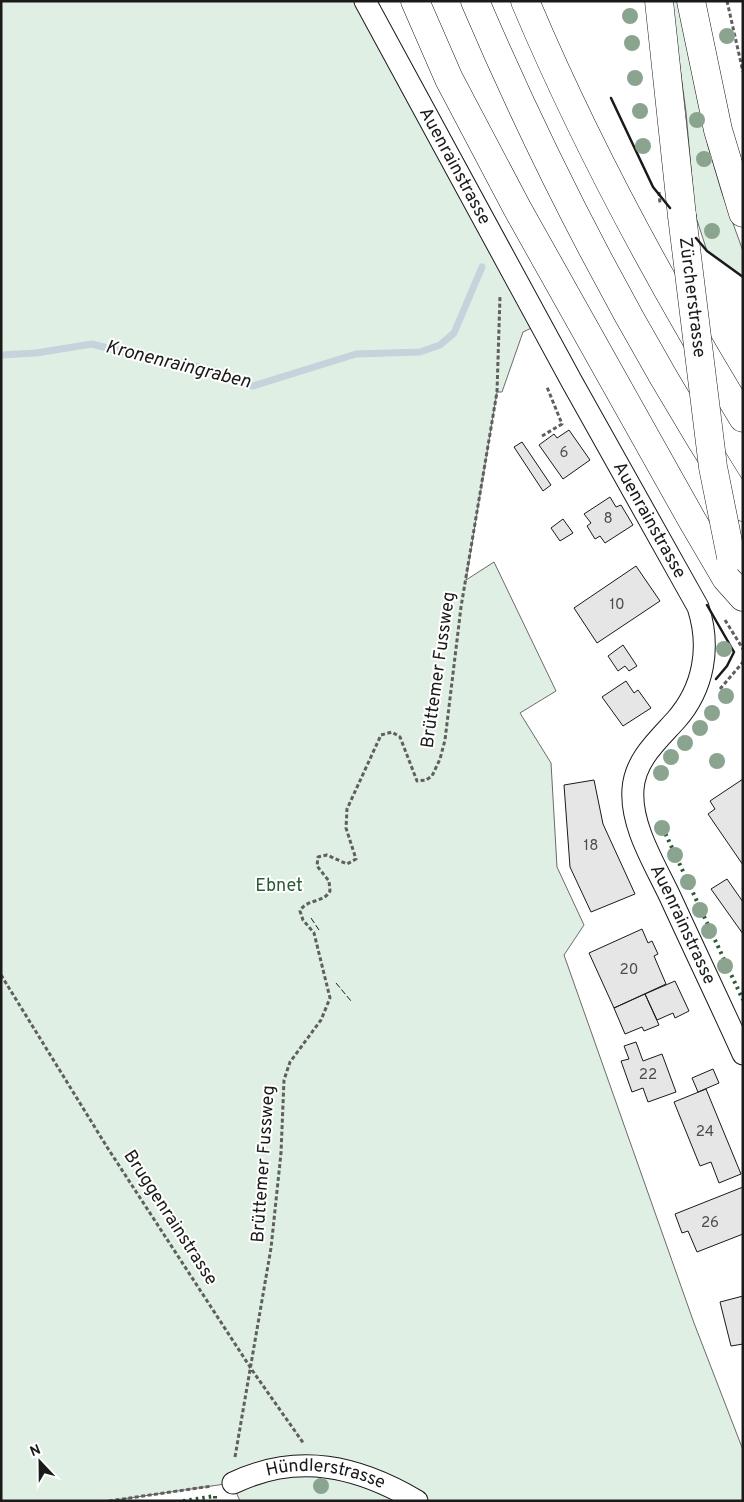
<svg xmlns="http://www.w3.org/2000/svg" width="744" height="1502" font-family="Overpass,sans-serif">
	<rect width="100%" height="100%" fill="#fff"/>
	<path fill="#e0efe3" stroke="#6a6a6a" d="M1 1H354L510 267 540 324 523 332 502 392H497L466 580 494 562 556 691 520 713 551 763 557 867 584 925 564 955 694 1323 743 1450V1501H240L232 1483 109 1501H1Z
		M671 1H678L708 146 722 193 743 251V277L707 251 695 214 686 112Z"/>
	<g fill="none" stroke-linecap="round" stroke-linejoin="round">
		<path stroke="#c6d2dc" stroke-width="7" d="M1 355 36 353 92 344 134 355 169 360 215 371 242 384 253 386 356 354 420 352 440 345 454 333 482 267"/>
	</g>
	<path fill="#e6e6e6" stroke="#1a1a1a" d="M569 430 590 460 563 479 539 445 554 434 557 438Z
		M522 442 551 485 543 491 514 447Z
		M610 497 616 507 621 505 633 525 605 543 600 536 595 539 587 526 591 523 584 514Z
		M563 519 573 533 560 541 551 528Z
		M636 566 660 601 597 643 574 608Z
		M623 645 637 666 629 671 625 666 618 671 608 656Z
		M626 681 634 693 638 690 651 708 623 726 602 697Z
		M743 779V865L708 814 715 809 710 801Z
		M594 780 603 824 635 894 591 912 570 867 564 785Z
		M727 879 743 902V934L711 889Z
		M642 929 648 943 652 941 658 954 654 956 666 984 614 1008 589 953Z
		M675 981 689 1011 675 1018 673 1013 657 1020 645 994Z
		M645 994 659 1025 644 1031 642 1027 625 1034 614 1008Z
		M636 1042 643 1061 662 1054 676 1092 648 1102 643 1088 632 1092 621 1061 629 1059 624 1046Z
		M713 1069 719 1083 698 1092 692 1078Z
		M706 1089 741 1174 719 1183 711 1162 700 1166 674 1102Z
		M743 1187V1234L697 1252 688 1231 682 1233 675 1214Z
		M743 1296V1344L731 1346 720 1302Z"/>
	<g fill="none" stroke-linecap="round" stroke-linejoin="round">
		<defs>
			<g id="street">
				<path id="s1" d="M365 1 572 382 698 607C711 647 704 688 676 720 657 741 635 760 633 789 630 828 658 869 673 903 696 953 720 1003 743 1054"/>
				<path id="s2" d="M233 1483C298 1452 358 1466 417 1501"/>
			</g>
			<path id="primary" d="M659 1 682 216
				M691 1 718 130 743 213"/>
			<path id="highway" d="M415 1 449 79 517 208 692 520 726 578 743 597
				M475 1C550 177 640 347 743 507
				M525 1C586 146 661 284 743 418"/>
		</defs>
		<use href="#street" stroke="#1a1a1a" stroke-width="23"/>
		<use href="#primary" stroke="#1a1a1a" stroke-width="29"/>
		<use href="#highway" stroke="#1a1a1a" stroke-width="29"/>
		<path stroke="#5f5f5f" stroke-width="3" stroke-dasharray="4 2.5" stroke-linecap="butt" d="M727 1 743 72
			M542 436 562 424 547 387
			M725 620 743 649
			M720 689 743 662
			M1 975 107 1147 252 1370 304 1444
			M235 1457 271 1248 281 1153 284 1080 290 1062 321 1020 330 998 314 933 303 920 300 911C306 899 324 903 330 891L329 881 317 866 318 857 327 855 347 864 356 859 346 828 347 809 381 735 392 732 400 737 417 781 426 780 432 776 440 759 445 740 461 607 497 392 500 296
			M109 1501 212 1486"/>
		<use href="#street" stroke="#fff" stroke-width="21"/>
		<use href="#primary" stroke="#fff" stroke-width="28"/>
		<use href="#highway" stroke="#fff" stroke-width="28"/>
		<defs>
			<g id="primary-bridge">
				<path id="s3" d="M682 216 713 467 731 557"/>
			</g>
		</defs>
		<use href="#primary-bridge" stroke="#1a1a1a" stroke-width="29" stroke-linecap="butt"/>
		<path stroke="#5f5f5f" stroke-width="3" stroke-dasharray="4 2.5" stroke-linecap="butt" d="M659 192 660 204"/>
		<use href="#primary-bridge" stroke="#fff" stroke-width="28"/>
		<path stroke="#2b5a34" stroke-width="4" stroke-dasharray="2.5 4" stroke-linecap="butt" d="M660 822 743 1000
			M183 1501 215 1496V1501"/>
		<path stroke="#1a1a1a" stroke-width="1" stroke-dasharray="6 2.5" stroke-linecap="butt" d="M311 918 319 930
			M336 983 351 1001"/>
		<path stroke="#1a1a1a" stroke-width="2.5" d="M611 98 653 187 670 208
			M696 238 707 251 743 277
			M707 605 734 652 727 666 716 679"/>
	</g>
	<g fill="#8aa48f">
		<circle cx="630" cy="16" r="8"/>
		<circle cx="727" cy="36" r="8"/>
		<circle cx="632" cy="43" r="8"/>
		<circle cx="635" cy="78" r="8"/>
		<circle cx="640" cy="111" r="8"/>
		<circle cx="697" cy="120" r="8"/>
		<circle cx="643" cy="146" r="8"/>
		<circle cx="704" cy="159" r="8"/>
		<circle cx="712" cy="231" r="8"/>
		<circle cx="724" cy="649" r="8"/>
		<circle cx="726" cy="696" r="8"/>
		<circle cx="712" cy="713" r="8"/>
		<circle cx="700" cy="728" r="8"/>
		<circle cx="685" cy="743" r="8"/>
		<circle cx="671" cy="757" r="8"/>
		<circle cx="717" cy="761" r="8"/>
		<circle cx="661" cy="773" r="8"/>
		<circle cx="662" cy="828" r="8"/>
		<circle cx="675" cy="855" r="8"/>
		<circle cx="688" cy="882" r="8"/>
		<circle cx="700" cy="910" r="8"/>
		<circle cx="709" cy="931" r="8"/>
		<circle cx="725" cy="966" r="8"/>
		<circle cx="321" cy="1486" r="8"/>
	</g>
	<g text-anchor="middle" dominant-baseline="central" stroke-width="4" stroke-linejoin="round" paint-order="stroke">
		<g font-size="15" fill="#4d4d4d">
			<text x="564" y="453">6</text>
			<text x="608" y="519">8</text>
			<text x="617" y="605">10</text>
			<text x="591" y="846">18</text>
			<text x="629" y="970">20</text>
			<text x="648" y="1075">22</text>
			<text x="705" y="1132">24</text>
			<text x="710" y="1223">26</text>
		</g>
		<g font-size="18" fill="#1a1a1a" stroke="#fff">
			<text stroke="none"><textPath href="#s1" startOffset="188">Auenrainstrasse</textPath></text>
			<text stroke="none"><textPath href="#s3" startOffset="82">Zürcherstrasse</textPath></text>
			<text stroke="none"><textPath href="#s1" startOffset="592">Auenrainstrasse</textPath></text>
			<text transform="translate(439 670) rotate(-82)">Brüttemer Fussweg</text>
			<text stroke="none"><textPath href="#s1" startOffset="1041">Auenrainstrasse</textPath></text>
			<text transform="translate(264 1164) rotate(-86)">Brüttemer Fussweg</text>
			<text transform="translate(170 1218) rotate(57)">Bruggenrainstrasse</text>
			<text stroke="none"><textPath href="#s2" startOffset="96">Hündlerstrasse</textPath></text>
		</g>
		<g font-size="18" fill="#2b5a34" stroke="#fff">
			<text x="279" y="886">Ebnet</text>
		</g>
		<g font-size="19" font-style="italic" fill="#1a1a1a" stroke="#fff">
			<text transform="translate(178 365) rotate(14)">Kronenraingraben</text>
		</g>
	</g>
	<rect width="744" height="1502" fill="none" stroke="#1a1a1a" stroke-width="5"/>
	<g transform="translate(40 1462) rotate(338)" stroke="#ffffff" stroke-width="4" paint-order="stroke">
	<path d="M0-4L9 19L0 12L-9 19Z" fill="#1a1a1a"/>
	<text y="-8" font-size="14" font-weight="bold" text-anchor="middle" fill="#1a1a1a">N</text>
	</g>
</svg>
